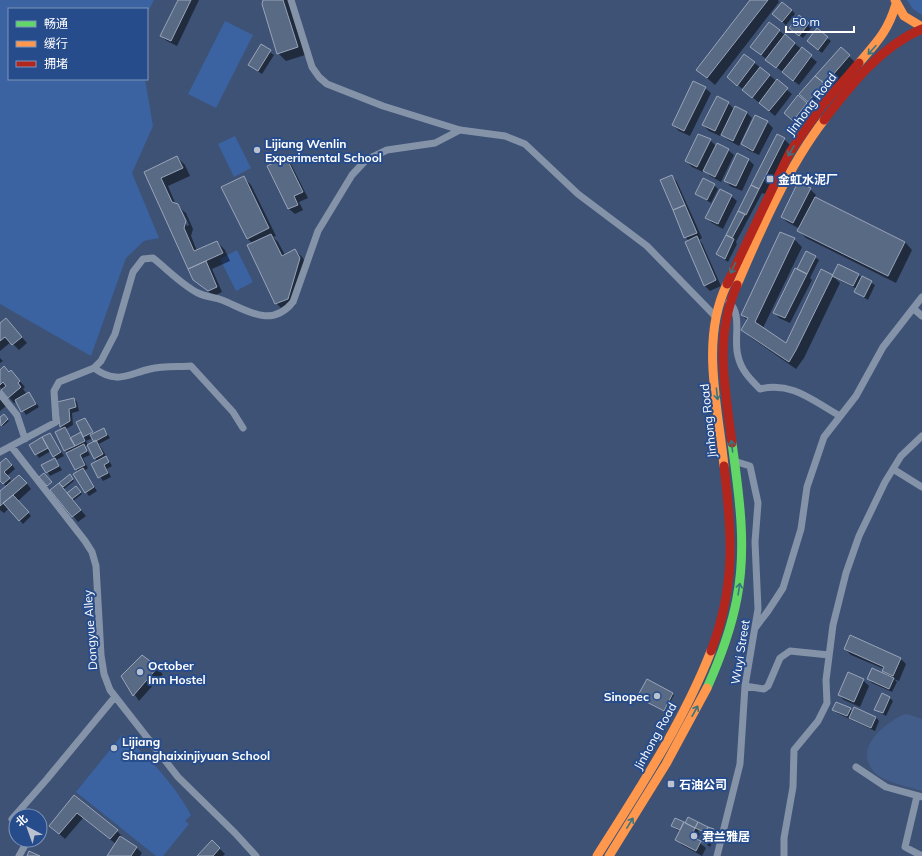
<svg xmlns="http://www.w3.org/2000/svg" width="922" height="856" font-family="Mulish,'Noto Sans SC',sans-serif">
	<rect width="100%" height="100%" fill="#3e5275"/>
	<path fill="#3b62a1" d="M0 0H154L147 14V9H9V79H145L153 126 132 173 159 238 144 241 126 258 91 356 0 304Z
		M907 0H922V15L913 9Z
		M225 21 253 35 216 108 188 94Z
		M235 136 251 168 234 177 218 144Z
		M237 250 253 282 236 291 220 259Z
		M122 735C149 757 174 784 191 815L185 821 189 824 163 856H156L76 792Z"/>
	<path fill="#435d8a" d="M907 714 922 719V791C910 787 884 782 875 773 858 754 871 737 888 724 894 720 899 715 907 714Z"/>
	<path fill="#0007" fill-rule="evenodd" d="M179 0H199L177 46 167 41 161 36Z
		M265 0H288L305 55 286 61 278 53Z
		M751 0H778L779 2 715 85 698 70Z
		M792 10 795 14 786 25 773 14Z
		M770 23 817 62 799 85 751 47Z
		M809 23 812 27 803 38 794 31Z
		M827 38 831 41 822 53 812 45Z
		M261 46 274 55 262 74 249 65Z
		M841 49 855 62 831 88 828 86 812 104 800 94Z
		M745 55 792 94 775 116 728 77Z
		M705 88 711 93 690 136 679 131 673 125Z
		M798 97 810 107 797 123 789 116Z
		M728 103 734 109 736 107 747 113 752 118 739 146 728 140 721 134 720 136 709 131 703 125Z
		M767 122 773 128 759 155 748 150 742 144Z
		M784 139 790 145 765 194 762 193 736 242 737 244 728 262 717 254Z
		M710 140 716 146 728 150 734 155 721 182 710 176 704 170 703 172 692 167 686 161Z
		M738 154 749 160 754 165 742 191 730 186 725 180Z
		M177 157 185 165 190 176 168 186 176 205 186 213 193 229 191 236 197 251 217 242 225 250 230 261 212 269 222 292 214 296 194 280 145 172ZM180 210H182L189 225 187 226Z
		M286 158 291 164 308 198 299 202 303 210 295 214 289 209 268 167Z
		M672 176 677 182 702 238 699 240 702 243 721 286 710 291 704 285 689 241 685 237Z
		M243 177 251 185 276 236 273 237 278 242 285 255 295 250 303 258 307 267 295 306 284 311 276 303 253 244 248 239 223 188Z
		M714 185 718 189 711 203 696 194Z
		M810 189 816 195 814 198 905 242 912 250 896 283 806 238 799 231 800 229 787 222 782 217Z
		M731 196 737 201 723 229 712 223 707 218Z
		M794 239 802 247 763 328 786 344 822 271 833 276 858 275 875 285 868 300 855 292 857 289 835 278 840 283 804 358 796 369 750 337 742 329 748 321 742 315Z
		M815 257 819 260 810 278 812 280 790 323 779 318 774 312 801 272Z
		M0 325H11L27 343 19 350 11 342 0 351Z
		M0 358 3 361 0 363Z
		M0 371 16 377 25 387 23 389 26 393 22 396 29 393 39 407 26 415 17 401 14 403 0 387Z
		M0 399 6 406 0 411Z
		M74 399 77 402 79 411 72 413 73 425 66 429 72 438 82 433 85 419 94 434 104 429 110 438 99 444 112 466 107 469 111 477 103 481 92 464 97 461 88 445 85 447 90 455 83 458 88 468 84 471 97 491 89 496 86 492 78 472 56 433 63 429 61 427 58 403ZM93 438 95 442 88 445 86 441Z
		M4 415 9 421 3 426 0 423V418Z
		M50 434 64 456 56 460 62 470 50 476 43 466 56 459 51 451 39 458 30 445Z
		M10 462 15 469 7 476 12 482 25 481 31 489 18 501 31 516 23 524 9 508 4 513 0 510V493L7 487 0 480V464Z
		M70 476 74 481 64 489 68 494 76 487 82 494 73 501 86 516 78 522 52 490Z
		M845 649 901 659 906 664 899 681 894 679 897 682 892 692 872 683 868 679 888 676 883 671 884 669 851 655Z
		M142 656 163 674 139 701 122 676Z
		M648 680 674 695 665 712 640 698Z
		M863 680 869 686 860 707 844 700 839 695Z
		M890 698 893 701 886 716 876 710Z
		M854 708 876 717 879 721 875 731 837 713 834 710 850 709 853 712Z
		M74 796 117 831 122 836 121 838 136 847 142 853 140 856H108L116 844 83 818 65 839 56 831Z
		M689 818 713 830 717 833 710 847 702 841 706 833 699 829 698 832 700 834 697 841 706 848 702 856 682 845 677 840 680 832 672 826 684 824Z
		M212 841 225 854 223 856H199Z"/>
	<path fill="#596a85" stroke="#99a4b8" d="M178 0H191L171 41 160 36Z
		M263 0H283L298 47 277 54 262 4Z
		M750 0H768L707 78 696 70Z
		M782 2 792 10 782 22 772 14Z
		M799 15 809 23 799 36 789 28Z
		M769 22 780 30 761 55 750 47Z
		M817 28 828 37 818 50 807 41Z
		M785 34 795 43 776 68 765 60Z
		M261 44 271 50 258 71 248 65Z
		M802 47 812 55 793 81 782 72Z
		M841 47 850 55 825 84 815 76Z
		M744 54 755 62 737 86 727 77Z
		M760 67 770 75 752 98 742 90Z
		M815 76 824 83 808 102 799 94Z
		M777 79 788 88 769 111 759 103Z
		M693 81 706 87 684 131 672 125Z
		M798 95 807 103 793 121 784 113Z
		M717 96 729 102 715 131 702 125Z
		M735 106 747 112 733 141 721 135Z
		M755 115 768 121 753 151 741 144Z
		M698 134 711 139 697 167 685 161Z
		M777 134 785 138 759 189 751 185Z
		M717 143 729 149 715 177 703 171Z
		M737 153 749 159 736 186 724 181Z
		M177 156 183 168 161 178 172 202 178 204 186 221 184 228 194 251 217 241 223 253 188 269 144 172Z
		M286 157 303 192 294 196 298 205 288 209 267 166Z
		M672 175 685 205 673 210 660 180Z
		M244 176 269 228 247 239 221 187Z
		M703 178 715 184 707 200 695 194Z
		M798 182 811 188 793 223 781 217Z
		M751 185 759 189 746 215 738 211Z
		M720 189 732 195 718 224 705 218Z
		M815 197 905 242 888 276 797 231Z
		M685 205 697 233 684 238 673 210Z
		M738 211 745 214 732 238 726 235Z
		M780 232 795 238 755 322 786 343 821 269 833 275 796 350 789 362 741 330 748 318 741 315Z
		M271 234 282 256 295 249 300 258 288 299 275 304 247 245Z
		M726 235 734 239 725 259 716 254Z
		M697 236 716 280 704 286 685 242Z
		M806 251 816 256 807 274 797 269Z
		M206 261 217 287 208 291 193 280 188 269Z
		M838 264 859 274 853 286 832 276Z
		M795 268 807 274 785 318 773 313Z
		M862 276 872 281 864 297 854 292Z
		M6 318 22 337 12 345 5 337 0 341V323Z
		M4 366 9 372 11 370 20 381 18 383 21 387 8 398 1 390 6 386 3 382 0 385V370Z
		M29 392 36 404 21 412 15 400Z
		M74 398 76 407 69 409 70 421 60 427 57 402Z
		M4 414 8 419 1 426 0 417Z
		M85 418 93 432 83 437 76 422Z
		M65 427 75 446 64 451 55 432Z
		M104 428 107 435 94 442 90 435Z
		M81 432 85 441 75 446 70 438Z
		M50 433 61 452 53 457 42 437Z
		M42 437 48 448 35 455 29 445Z
		M96 440 103 454 94 459 87 445Z
		M84 444 87 451 80 455 85 465 75 470 66 453Z
		M106 456 109 462 104 465 108 473 98 478 91 464Z
		M6 458 12 465 4 472 10 478 3 484 0 481V463Z
		M55 458 59 466 46 473 41 465Z
		M83 468 94 487 85 493 73 474Z
		M44 473 52 482 47 486 39 477Z
		M70 474 73 479 63 487 59 483Z
		M19 475 27 483 0 506V491Z
		M59 483 81 510 72 517 50 490Z
		M76 486 81 492 72 499 67 493Z
		M13 495 29 512 19 521 3 503Z
		M850 635 901 658 893 676 882 671 884 667 844 649Z
		M142 655 158 667 133 696 121 676Z
		M872 668 894 678 889 689 867 679Z
		M848 672 864 679 854 702 838 695Z
		M647 679 673 693 664 711 637 697Z
		M882 693 890 697 883 713 874 710Z
		M836 702 851 708 847 716 832 710Z
		M854 707 876 717 871 728 849 718Z
		M74 795 118 830 110 839 77 813 59 834 49 826Z
		M688 817 698 822 695 828 685 823Z
		M675 818 684 822 680 830 671 826Z
		M684 822 695 828 691 837 701 841 696 851 675 840Z
		M698 822 708 827 705 832 695 828Z
		M708 827 714 829 707 844 701 841Z
		M120 836 137 847 131 856H107Z
		M212 840 220 848 213 856H197Z
		M29 851 40 856H27Z"/>
	<g fill="none" stroke-linecap="round" stroke-linejoin="round">
		<path stroke="#8593a9" stroke-width="7" d="M291 0 312 67 319 77 327 84 383 106 460 130 505 136 525 144 578 194 647 246 715 316
			M729 302C743 315 733 339 738 356 741 370 750 379 760 389 792 381 813 401 840 416
			M914 309 922 316
			M94 368C117 385 128 374 150 369 163 366 178 367 191 366L233 412 243 428
			M0 394 17 415 25 439
			M11 446 85 541 92 552 96 566 101 655 104 674 110 690 178 777 235 833 256 856
			M0 452 56 422 54 391 59 382 94 368 101 361 115 334 133 272 143 259 153 258C167 269 182 285 198 293 206 297 214 297 222 300 247 310 271 329 293 302L318 231 352 175 366 160 387 150 435 143 460 130
			M893 469 922 487
			M755 628 768 611 783 588 801 529 807 487 824 437 856 396 883 347 922 297
			M745 686 764 689 768 686 780 658 790 651 829 655
			M856 767 886 787 922 797
			M917 796 905 847 922 856
			M16 822 12 819 47 779 114 698
			M19 856 28 840
			M717 856 740 764 745 686 758 609 755 542 758 503 750 466 734 461
			M784 856V838L793 787 794 750 818 721 827 703 826 680 833 625 846 573 859 536 885 482 901 456 922 436"/>
		<path stroke="#63d668" stroke-width="9" d="M707 688C720 659 731 630 737 598 747 547 739 494 732 443"/>
		<path stroke="#ff974d" stroke-width="9" d="M895 0 904 16 922 27
			M859 63C877 42 888 31 896 4
			M737 285C760 231 788 167 824 120
			M724 466C718 406 700 340 727 284
			M597 856C638 791 683 723 711 651
			M609 856 666 764 707 688"/>
		<path stroke="#b3261e" stroke-width="9" d="M824 120C850 86 881 46 922 29
			M727 284 790 152 822 106 859 63
			M732 443C725 387 714 338 737 285
			M711 651C736 586 732 533 724 466"/>
	</g>
	<defs><path id="oneway-shaft" d="M-6 0H5M1.5-3L5.5 0L1.5 3" fill="none" stroke-width="1.6" stroke-linecap="round" stroke-linejoin="round"/></defs>
	<g stroke="#397581">
		<use href="#oneway-shaft" transform="translate(872 50) rotate(132)"/>
		<use href="#oneway-shaft" transform="translate(791 151) rotate(120)"/>
		<use href="#oneway-shaft" transform="translate(733 268) rotate(116)"/>
		<use href="#oneway-shaft" transform="translate(717 394) rotate(84)"/>
		<use href="#oneway-shaft" transform="translate(732 446) rotate(-96)"/>
		<use href="#oneway-shaft" transform="translate(739 589) rotate(-81)"/>
		<use href="#oneway-shaft" transform="translate(695 711) rotate(-61)"/>
		<use href="#oneway-shaft" transform="translate(630 823) rotate(-58)"/>
	</g>
	<g fill="#bbc2cf" stroke="#274c8c" stroke-width="1.5">
		<circle cx="257" cy="150" r="4"/>
		<rect x="766" y="175" width="8" height="8" rx="2"/>
		<circle cx="140" cy="672" r="4"/>
		<circle cx="657" cy="696" r="4"/>
		<circle cx="114" cy="748" r="4"/>
		<rect x="667" y="780" width="8" height="8" rx="2"/>
		<circle cx="694" cy="836" r="4"/>
	</g>
	<g text-anchor="middle" dominant-baseline="central" stroke-width="4" stroke-linejoin="round" paint-order="stroke">
		<g font-size="12" fill="#fff" stroke="#274c8c">
			<text transform="translate(811 104) rotate(-53)">Jinhong Road</text>
			<text transform="translate(708 421) rotate(-96)">Jinhong Road</text>
			<text transform="translate(90 630) rotate(-94)">Dongyue Alley</text>
			<text transform="translate(740 652) rotate(-81)">Wuyi Street</text>
			<text transform="translate(655 736) rotate(-61)">Jinhong Road</text>
		</g>
		<g font-size="12" font-weight="bold" fill="#fff" stroke="#274c8c" text-anchor="start">
			<text x="265" y="143">Lijiang Wenlin<tspan x="265" dy="14">Experimental School</tspan></text>
			<text x="778" y="179">金虹水泥厂</text>
			<text x="148" y="665">October<tspan x="148" dy="14">Inn Hostel</tspan></text>
			<text x="649" y="696" text-anchor="end">Sinopec</text>
			<text x="122" y="741">Lijiang<tspan x="122" dy="14">Shanghaixinjiyuan School</tspan></text>
			<text x="679" y="784">石油公司</text>
			<text x="702" y="836">君兰雅居</text>
		</g>
	</g>
	<rect x="8" y="8" width="140" height="72" fill="#274c8c" stroke="#7d94ba"/>
	<rect x="16" y="21" width="20" height="6" fill="#63d668" stroke="#7d94ba"/>
	<text x="44" y="28" font-size="12" fill="#ffffff">畅通</text>
	<rect x="16" y="41" width="20" height="6" fill="#ff974d" stroke="#7d94ba"/>
	<text x="44" y="48" font-size="12" fill="#ffffff">缓行</text>
	<rect x="16" y="61" width="20" height="6" fill="#b3261e" stroke="#7d94ba"/>
	<text x="44" y="68" font-size="12" fill="#ffffff">拥堵</text>
	<g transform="translate(28 828) rotate(319)"><circle r="19" fill="#274c8c" stroke="#7d94ba"/>
	<path d="M0-3L7 15L0 10L-7 15Z" fill="#bbc2cf"/>
	<text y="-6" font-size="11" font-weight="bold" text-anchor="middle" fill="#ffffff">北</text>
	</g>
	<path d="M786 26v6h68v-6" fill="none" stroke="#ffffff" stroke-width="2"/>
	<text x="792" y="26" font-size="12" fill="#ffffff" stroke="#274c8c" stroke-width="3" paint-order="stroke">50 m</text>
</svg>
